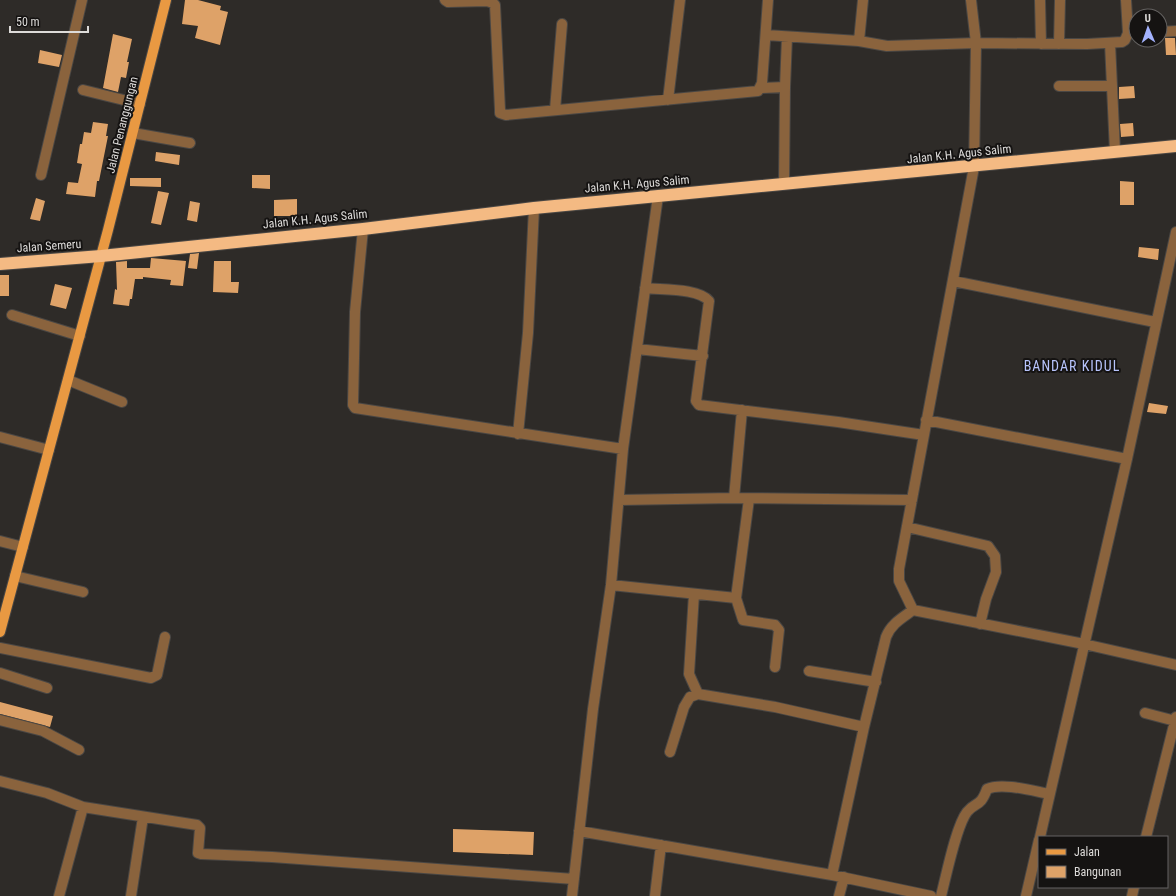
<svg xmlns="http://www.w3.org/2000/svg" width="1176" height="896" font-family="'Roboto Condensed',sans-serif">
	<rect width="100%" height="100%" fill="#2e2b28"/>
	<path fill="#dea268" d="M185 0H198L221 6 220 10 228 12 220 45 195 38 198 26 182 24Z
		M113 34 132 39 127 62H129L126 78 121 77 118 92 103 88Z
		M1165 38H1175L1176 55H1166Z
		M40 50 62 55 59 67 38 63Z
		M1134 86 1135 98 1119 99V87Z
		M93 122 108 124 106 136H108L99 181H97L95 197 66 194 68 182 78 183 82 164 77 163 80 144H82L84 132 91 133Z
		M1133 123 1134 136 1121 137 1120 124Z
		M156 152 180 155 179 165 155 161Z
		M252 175H270V189L252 188Z
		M130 178H161V187L130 186Z
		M1120 181 1134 182V205H1120Z
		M158 191 169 193 161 225 151 223Z
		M36 198 45 201 40 221 30 219Z
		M297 199V216H274V200Z
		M190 201 200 203 197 222 187 220Z
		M1139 247 1159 249 1158 260 1138 257Z
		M199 253 197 269 188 268 190 254Z
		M151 258 186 261 183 286 170 285 171 280 143 277V279H135L132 299H130L129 306 113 304 115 289 117 290 116 262 127 261V268H150Z
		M214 261H231V282H239L238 293 213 292Z
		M0 275H9V296H0Z
		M55 284 72 288 66 309 50 305Z
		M1149 403 1168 406 1166 414 1147 412Z
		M0 702 53 716 50 727 0 714Z
		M453 829 534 832 533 855 453 852Z"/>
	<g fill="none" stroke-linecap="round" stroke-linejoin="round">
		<defs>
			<path id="minor" d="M445 0 448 2 487 1 493 3 495 5 500 110V113L506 115 758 91 762 83 768 0
				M1040 0 1041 44
				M1160 32 1176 31
				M766 35 859 41 887 46 976 43 1087 44 1122 42 1125 40 1128 33 1126 0
				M859 41 863 0
				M1110 43 1115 152
				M1059 44 1060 0
				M1059 86H1112
				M785 87 787 37
				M761 88 785 87 784 184
				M83 90 140 104
				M668 100 680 0
				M555 110 562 24
				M133 133 190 143
				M41 175 82 0
				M363 229 355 312 353 405 355 408 623 449
				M953 281 1155 322
				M645 288C662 290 699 288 709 301L696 401 699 405 838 422 924 435
				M12 315 80 336
				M637 349 703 356
				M68 380 122 402
				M926 420 1127 459
				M518 434 528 333 534 208
				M0 437 49 450
				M734 498 742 410
				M619 500 734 498 912 500
				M907 527 988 546 995 556 996 572 986 599 980 624
				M0 541 23 547
				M15 576 83 592
				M611 585 736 598 749 499
				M694 594 689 674 698 694 775 707 864 727
				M736 598 743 620 775 625 779 630 775 667
				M913 610 1084 644 1176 665
				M0 648 151 678 157 675 165 637
				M809 671 876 682
				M0 673 47 688
				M1145 713 1175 721
				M0 720 43 731 79 750
				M670 752 684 707 690 697 698 694
				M0 781 47 793 83 807 197 825 200 828 198 853 201 854 272 857 574 879
				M579 831 832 875 931 896
				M1040 837 1127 459 1176 232
				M1146 837 1176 717
				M832 875 864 727 886 637C891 624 902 618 913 610L899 581V569L974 167 976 43 971 0
				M59 896 83 807
				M131 896 143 817
				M572 896 593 709 611 585 623 449 658 196
				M655 896 661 845
				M839 896 844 877
				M941 896C946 877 956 826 967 812 976 801 980 808 987 789 1002 782 1033 791 1049 794
				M1026 896 1039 840
				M1132 896 1134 887"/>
			<path id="major" d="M0 632 108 230 166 0"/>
			<path id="highway" d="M0 264 101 256 363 229 534 208 1176 146"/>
		</defs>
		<use href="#minor" stroke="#4a4744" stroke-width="12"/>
		<use href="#major" stroke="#4a4744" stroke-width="12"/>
		<use href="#highway" stroke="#4a4744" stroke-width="14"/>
		<use href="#minor" stroke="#8a633d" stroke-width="10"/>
		<use href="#major" stroke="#e99942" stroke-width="10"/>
		<use href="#highway" stroke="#f4ba83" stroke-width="12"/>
	</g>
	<g text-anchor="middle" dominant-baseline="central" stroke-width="4" stroke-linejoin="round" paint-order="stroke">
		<g font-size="12" fill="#dddbd9" stroke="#151312">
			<text transform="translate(122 125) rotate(-76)">Jalan Penanggungan</text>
			<text transform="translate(959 154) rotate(-6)">Jalan K.H. Agus Salim</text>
			<text transform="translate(637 184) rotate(-5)">Jalan K.H. Agus Salim</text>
			<text transform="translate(315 219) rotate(-6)">Jalan K.H. Agus Salim</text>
			<text transform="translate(49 246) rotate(-4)">Jalan Semeru</text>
		</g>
		<g font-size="14" letter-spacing="1" fill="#b7c3fb" stroke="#151312">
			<text x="1072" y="366">BANDAR KIDUL</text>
		</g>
	</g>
	<rect x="1038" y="836" width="130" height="52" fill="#151312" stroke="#656362"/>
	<rect x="1046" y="849" width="20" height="6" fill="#e99942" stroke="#656362"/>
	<text x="1074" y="856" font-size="12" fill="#dddbd9">Jalan</text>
	<rect x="1046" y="866" width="20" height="12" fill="#dea268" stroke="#656362"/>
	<text x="1074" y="876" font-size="12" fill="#dddbd9">Bangunan</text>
	<g transform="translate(1148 28) rotate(358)"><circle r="19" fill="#151312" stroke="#656362"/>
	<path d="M0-3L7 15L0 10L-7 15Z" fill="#a3b2fd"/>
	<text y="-6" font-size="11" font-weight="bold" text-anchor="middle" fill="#dddbd9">U</text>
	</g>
	<path d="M10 26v6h78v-6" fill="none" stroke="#dddbd9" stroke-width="2"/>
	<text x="16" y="26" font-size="12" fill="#dddbd9" stroke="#151312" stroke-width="3" paint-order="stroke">50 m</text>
</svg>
